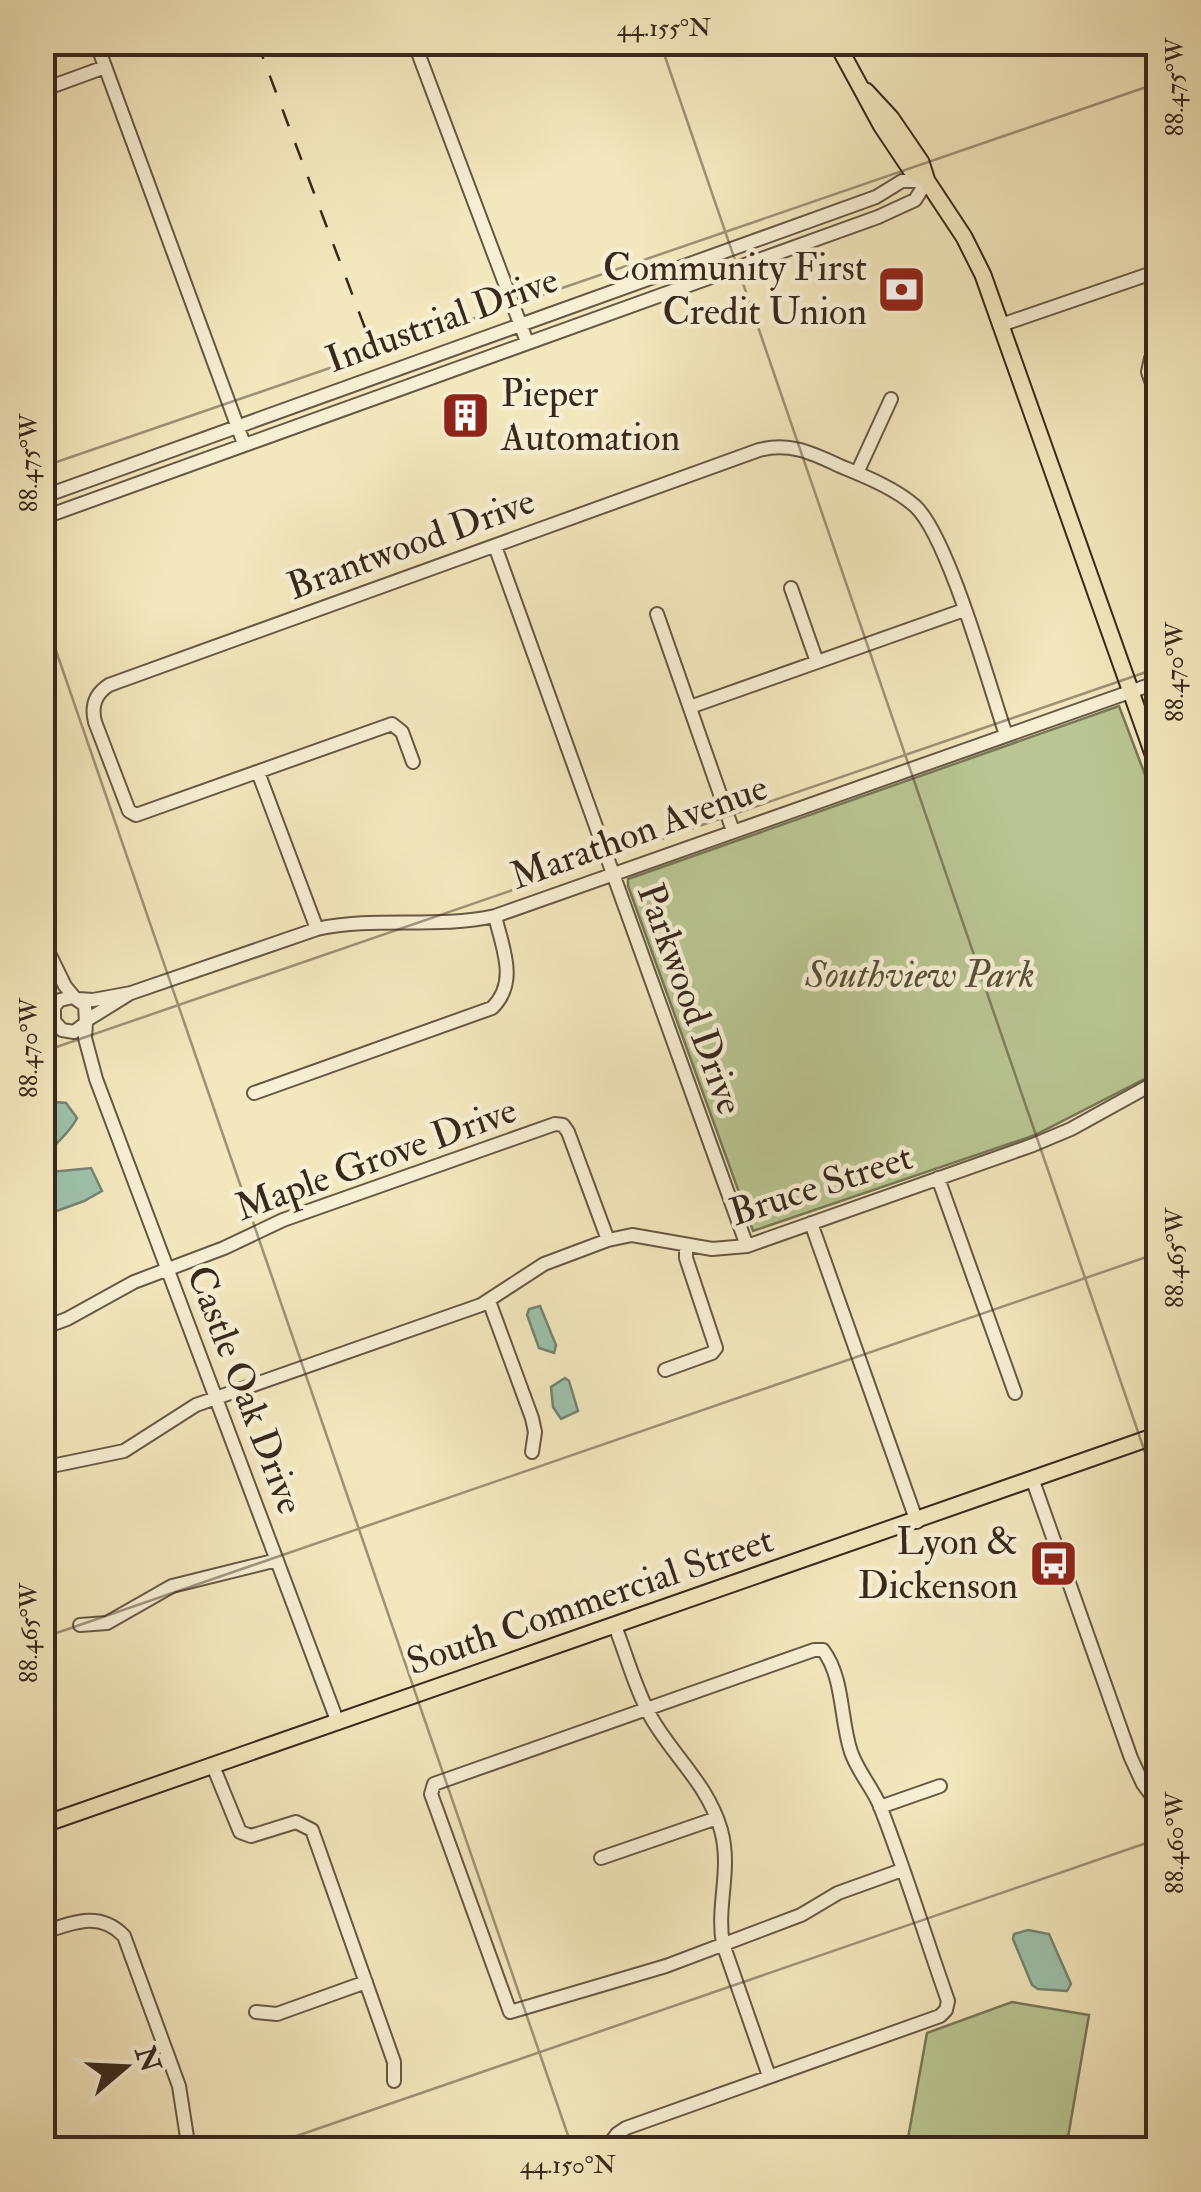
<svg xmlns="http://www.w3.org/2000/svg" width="1201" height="2192" font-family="'IM FELL Double Pica',serif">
	<rect width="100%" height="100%" fill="#f3e7bd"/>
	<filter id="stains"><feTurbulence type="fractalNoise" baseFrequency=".002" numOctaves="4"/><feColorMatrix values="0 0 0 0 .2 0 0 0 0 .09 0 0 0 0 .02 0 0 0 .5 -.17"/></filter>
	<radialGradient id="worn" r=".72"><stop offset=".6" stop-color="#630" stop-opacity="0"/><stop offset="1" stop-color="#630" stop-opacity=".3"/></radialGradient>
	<path fill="#b9c693" stroke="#787758" stroke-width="2.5" d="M1119 706 1158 809V1072L1035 1135 753 1231 628 886V879Z
		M1012 2002 1089 2015 1066 2149H906L927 2033Z"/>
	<path fill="#9dc1ab" stroke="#758472" stroke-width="2.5" d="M55 1102 66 1103 77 1118C68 1137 50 1144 44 1164L51 1172 91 1168 102 1191 84 1201 43 1216V1106Z
		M540 1306 556 1345 554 1353 539 1348 527 1315 529 1309Z
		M565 1378 569 1381 578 1411 561 1419 553 1407 551 1387Z
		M1028 1930 1049 1934 1071 1984 1067 1991 1038 1989 1032 1985 1013 1939 1014 1934Z"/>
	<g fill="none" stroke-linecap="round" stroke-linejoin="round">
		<defs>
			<path id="minor" d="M96 42 244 444
				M414 42 527 342
				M42 90 105 67
				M1001 325 1158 271
				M1158 354 1151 358 1148 372 1158 400
				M857 473 891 399
				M42 497 876 197 902 181H927
				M42 518 878 217 915 200 927 181
				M495 546 747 1246
				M791 588 817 662
				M657 614 733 831
				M690 707 964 610
				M413 762 402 732 392 724 136 815 129 811 95 722C91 706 95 694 109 685L759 450C790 442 812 453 840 466 864 476 895 488 915 506 948 536 989 685 1006 735
				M258 772 317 929
				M42 939 65 986 75 998
				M78 999 93 1000 131 993 317 929C376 916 435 929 495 916L1158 682
				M42 1019 60 1000 73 997 85 1005 86 1023 74 1032 62 1030 54 1021V1008
				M87 1020 129 994
				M86 1023 85 1038 96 1079 338 1723
				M254 1093 492 1008C519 982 502 947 495 916
				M938 1178 1015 1393
				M811 1223 917 1522
				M489 1301 532 1418 535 1432 532 1452
				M42 1328 67 1319 134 1282 224 1248 283 1220 555 1124 563 1125 568 1132 608 1240
				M665 1370 712 1353 716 1348 686 1258V1245
				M42 1468 124 1451 196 1405 481 1305 544 1264 608 1240 632 1235 712 1249 747 1246 1033 1145 1071 1129 1158 1081
				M1033 1481 1131 1758 1143 1784 1158 1804
				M80 1625 107 1623 172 1586 277 1560
				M615 1626C627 1657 636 1691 652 1719 675 1758 708 1785 721 1830 732 1870 716 1905 723 1944L769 2076
				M213 1766 240 1832 251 1836 296 1822 312 1830 394 2062V2081
				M880 1807 940 1786
				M601 1858 717 1818
				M42 1933C72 1923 99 1910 124 1936L179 2086 189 2150
				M256 2012 277 2014 366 1982
				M605 2150 617 2134 626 2128 940 2016 946 2010 948 2001C925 1936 905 1870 880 1806 872 1787 858 1772 851 1752 840 1719 844 1678 823 1650H814L434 1784 431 1794 510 2012 666 1966 801 1915 838 1893 902 1870"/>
			<path id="major" d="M836 42 881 125 911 170 927 181
				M866 91 891 118 921 162 927 181 964 237 983 275 1158 768
				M42 1825 1158 1435"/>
		</defs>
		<use href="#minor" stroke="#675845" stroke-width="16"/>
		<use href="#major" stroke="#38281d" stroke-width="19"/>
		<use href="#minor" stroke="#f7efd4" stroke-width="12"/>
		<use href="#major" stroke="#f3e7bd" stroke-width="15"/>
		<path stroke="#38281d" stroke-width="2.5" stroke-dasharray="18 18" stroke-linecap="butt" d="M257 42 371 344"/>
	</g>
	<path fill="none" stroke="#38281d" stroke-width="2.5" stroke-opacity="0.45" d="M660 42 1158 1490M42 467 1158 83M42 610 573 2150M42 1052 1158 668M42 1638 1158 1253M256 2150 1158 1839"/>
	<defs>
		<symbol id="bank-square" viewBox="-11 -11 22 22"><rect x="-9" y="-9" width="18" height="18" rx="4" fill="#8f2418" stroke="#f7efd4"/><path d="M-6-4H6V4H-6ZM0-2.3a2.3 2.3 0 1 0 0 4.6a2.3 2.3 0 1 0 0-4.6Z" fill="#fff"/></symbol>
		<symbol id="building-square" viewBox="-11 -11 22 22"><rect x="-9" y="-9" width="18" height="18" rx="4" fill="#8f2418" stroke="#f7efd4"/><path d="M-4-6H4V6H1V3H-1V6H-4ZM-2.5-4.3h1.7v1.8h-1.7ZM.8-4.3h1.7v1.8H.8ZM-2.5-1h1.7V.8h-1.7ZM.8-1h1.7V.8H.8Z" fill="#fff"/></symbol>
		<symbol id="bus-square" viewBox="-11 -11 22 22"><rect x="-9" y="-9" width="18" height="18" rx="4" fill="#8f2418" stroke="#f7efd4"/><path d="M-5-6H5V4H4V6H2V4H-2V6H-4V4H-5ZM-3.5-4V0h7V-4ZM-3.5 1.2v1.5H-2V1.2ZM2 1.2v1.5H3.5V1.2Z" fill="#fff"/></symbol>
	</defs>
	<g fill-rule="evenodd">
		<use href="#bank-square" x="874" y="262" width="55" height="55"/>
		<use href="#building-square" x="438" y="388" width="55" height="55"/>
		<use href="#bus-square" x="1026" y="1536" width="55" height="55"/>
	</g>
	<g text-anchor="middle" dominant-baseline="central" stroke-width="9" stroke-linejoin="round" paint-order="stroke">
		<g font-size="38" fill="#38281d" stroke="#f7efd4" text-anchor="end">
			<text x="867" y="268">Community First<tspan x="867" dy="44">Credit Union</tspan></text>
			<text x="501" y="394" text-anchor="start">Pieper<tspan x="501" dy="44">Automation</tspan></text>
			<text x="1018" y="1542">Lyon &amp;<tspan x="1018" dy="44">Dickenson</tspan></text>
		</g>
		<g font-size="38" fill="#38281d" stroke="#f7efd4">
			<text transform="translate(442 320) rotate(-20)">Industrial Drive</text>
			<text transform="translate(411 544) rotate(-20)">Brantwood Drive</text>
			<text transform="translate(639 832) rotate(-20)">Marathon Avenue</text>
			<text transform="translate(690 999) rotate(70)">Parkwood Drive</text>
			<text transform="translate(376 1159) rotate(-20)">Maple Grove Drive</text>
			<text transform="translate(821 1185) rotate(-18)">Bruce Street</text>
			<text transform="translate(245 1390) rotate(69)">Castle Oak Drive</text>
			<text transform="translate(590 1601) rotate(-19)">South Commercial Street</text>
		</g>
		<g font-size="38" font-style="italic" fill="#58503a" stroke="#f7efd4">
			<text x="920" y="975">Southview Park</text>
		</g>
	</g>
	<rect width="1201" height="2192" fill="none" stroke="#f3e7bd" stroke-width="110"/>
	<g transform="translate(125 2067) rotate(71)" stroke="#f7efd4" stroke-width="8" paint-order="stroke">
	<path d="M0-8L18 38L0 25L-18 38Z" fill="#38281d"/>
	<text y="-15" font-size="28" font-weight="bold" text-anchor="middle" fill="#38281d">N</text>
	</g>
	<rect x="55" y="55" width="1091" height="2082" fill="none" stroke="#38281d" stroke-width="4"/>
	<g font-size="25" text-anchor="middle" fill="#38281d">
		<text x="664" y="36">44.155°N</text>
		<text transform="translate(1174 87) rotate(-90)" y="9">88.475°W</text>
		<text transform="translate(28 463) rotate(-90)" y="9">88.475°W</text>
		<text transform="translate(1174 672) rotate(-90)" y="9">88.470°W</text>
		<text transform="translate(28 1048) rotate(-90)" y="9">88.470°W</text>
		<text transform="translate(1174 1258) rotate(-90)" y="9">88.465°W</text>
		<text transform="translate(28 1633) rotate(-90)" y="9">88.465°W</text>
		<text transform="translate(1174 1843) rotate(-90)" y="9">88.460°W</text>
		<text x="568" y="2173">44.150°N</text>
	</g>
	<rect width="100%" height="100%" filter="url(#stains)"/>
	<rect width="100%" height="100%" fill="url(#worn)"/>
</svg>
